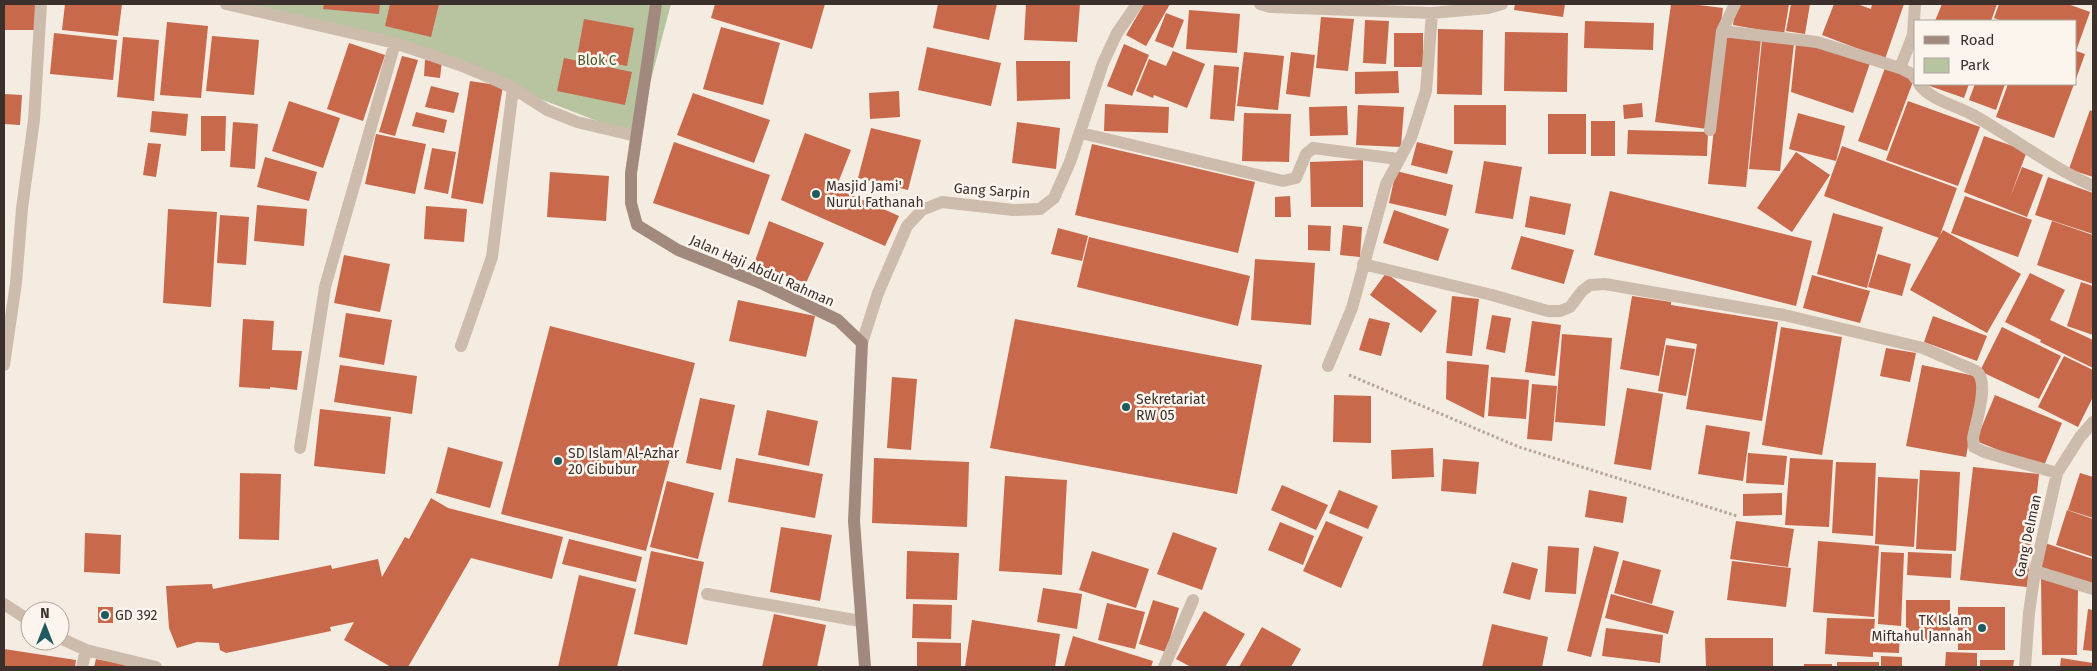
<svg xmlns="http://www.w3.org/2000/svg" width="2097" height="671" font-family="'Fira Sans',sans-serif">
	<rect width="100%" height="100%" fill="#f4ebe1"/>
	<path fill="#b8c4a0" d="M226 4H671L636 136 395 43Z"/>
	<path fill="#c8694b" d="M4 4H35V30H4Z
		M65 4H122L118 36 62 30Z
		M324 4H380L379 14 323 9Z
		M390 4H439L431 37 385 26Z
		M715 4H825L812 49 711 18Z
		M938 4H997L989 40 933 28Z
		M1026 4H1080L1077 42 1024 40Z
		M1144 4H1170L1146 46 1126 35Z
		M1515 4H1565L1563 17 1514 10Z
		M1671 4H1691L1723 8 1707 129 1655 122Z
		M1736 4H1789L1784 34 1733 25Z
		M1791 4H1810L1805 34 1786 31Z
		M1834 4H1857L1871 9 1872 4H1904L1885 59 1822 35Z
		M1942 4H1997L1991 21H1935Z
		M1999 4H2068L2090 12 2076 51 2085 54 2076 79V21H2002L1994 18Z
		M1189 10 1240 14 1237 53 1186 49Z
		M1166 13 1184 20 1173 48 1155 41Z
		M1321 17 1354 19 1348 71 1316 68Z
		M584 19 634 28 627 66 577 57Z
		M1365 20 1389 21 1386 64 1363 63Z
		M1585 21 1654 23 1653 50 1584 48Z
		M167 22 208 26 201 98 160 95Z
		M721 27 780 43 763 105 703 89Z
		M1438 29 1483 30 1482 95 1437 94Z
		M1505 32 1568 33 1567 92 1504 91Z
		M54 33 117 40 113 80 50 74Z
		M1394 33H1423V67H1394Z
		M1724 35 1761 39 1746 187 1708 184Z
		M212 36 259 40 254 95 206 91Z
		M123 37 159 40 154 101 117 97Z
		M1762 40 1794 43 1780 171 1749 169Z
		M349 43 385 55 363 121 327 109Z
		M1124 44 1149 55 1132 96 1107 86Z
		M1796 44 1824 48 1870 63 1853 113 1791 92Z
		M927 47 1001 63 991 106 918 90Z
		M1173 51 1205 64 1187 108 1154 95 1153 98 1136 91 1149 59 1166 66Z
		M1244 52 1284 56 1278 110 1237 106Z
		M1291 52 1315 55 1310 97 1286 94Z
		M402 56 418 60 395 136 379 132Z
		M564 58 632 72 625 105 557 91Z
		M425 60 442 61 440 78 424 76Z
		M1016 61H1070V99L1017 101Z
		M1214 65 1239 67 1234 121 1210 119Z
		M1885 68 1914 79 1887 151 1858 141Z
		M1398 71 1399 93 1355 94V72Z
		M470 81 503 86 483 204 451 198Z
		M1924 84H1969L1964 98Z
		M1975 84H2005L1996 110 1969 100Z
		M2008 84H2074L2054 138 1996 117Z
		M431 86 459 93 454 113 425 107Z
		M899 91 900 117 870 119 869 93Z
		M693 93 770 120 754 163 677 135Z
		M4 94 22 95 20 125 4 124Z
		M289 101 340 118 323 168 272 151Z
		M1908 101 1980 127 1958 186 1886 160Z
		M1642 103 1643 117 1624 119 1623 105Z
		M1105 104 1169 107 1168 133 1104 131Z
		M1358 105 1404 107 1401 147 1356 145Z
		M1454 105H1506V145L1454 144Z
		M1347 106 1348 135 1310 136 1309 107Z
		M2090 110 2093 112V177L2069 169Z
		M152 111 188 114 186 136 150 132Z
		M416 112 447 120 444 133 412 126Z
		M1244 113 1291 114 1289 162 1242 161Z
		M1798 113 1845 126 1836 161 1789 149Z
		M1548 114H1586V154H1548Z
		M201 116H226L225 151H201Z
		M1591 121H1615V156H1591Z
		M233 122 258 124 255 169 230 167Z
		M1017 122 1060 128 1056 169 1012 163Z
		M871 128 921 140 908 190 858 178Z
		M1628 130 1708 132 1707 156 1627 154Z
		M805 133 851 150 836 188 899 216 885 246 781 200Z
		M376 134 426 144 415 194 365 184Z
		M1984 136 2027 151 2009 200 2022 167 2043 175 2027 217 1964 192Z
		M674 142 770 175 749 235 653 203Z
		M1417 142 1453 151 1447 174 1411 165Z
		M148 143 161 144 156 177 143 175Z
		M1092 144 1255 182 1238 253 1075 215Z
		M1842 146 1957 188 1939 238 1824 196Z
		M432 148 456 152 448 194 424 189Z
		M1796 152 1830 175 1792 232 1757 208Z
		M265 157 317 172 309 201 257 187Z
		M1363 160V207H1311L1310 162Z
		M1484 161 1522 167 1513 219 1475 213Z
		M1396 171 1453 185 1446 216 1389 203Z
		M550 172 609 176 606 221 547 217Z
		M2048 177 2093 193V234L2035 215Z
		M1610 191 1812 241 1796 306 1594 255Z
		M1290 196 1291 217H1275V197Z
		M1530 196 1571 204 1565 235 1525 227Z
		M1965 196 2032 220 2018 257 1951 233Z
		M257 205 307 209 304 246 254 241Z
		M426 206 467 209 464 242 424 239Z
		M168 209 217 212 211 307 163 303Z
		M1394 210 1449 229 1438 261 1383 243Z
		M1833 213 1883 227 1867 288 1817 274Z
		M220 215 249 217 246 265 217 263Z
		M769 221 824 243 806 283 754 264Z
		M2052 221 2093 235V284L2037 265Z
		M1308 225 1331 226 1330 251 1308 250Z
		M1343 225 1362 227 1360 257 1340 255Z
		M1058 228 1088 236 1082 261 1051 254Z
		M1943 230 2021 274 1987 333 1910 290Z
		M1521 236 1574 250 1564 284 1511 269Z
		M1089 237 1250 276 1238 326 1077 287Z
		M1878 254 1911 264 1902 296 1868 287Z
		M344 255 390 264 380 312 334 303Z
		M1255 259 1315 263 1311 325 1251 320Z
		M1386 273 1437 311 1421 333 1370 295Z
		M2030 273 2065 290 2050 320 2093 340V368L2040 342 2041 340 2005 322Z
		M1812 275 1870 291 1860 323 1803 308Z
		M2081 282 2093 286V335L2067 326Z
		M1452 296 1479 299 1472 356 1446 353Z
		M1632 296 1671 302V305L1778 322 1762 421 1686 409 1697 344 1666 338 1659 376 1620 369Z
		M738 300 815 316 806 357 729 341Z
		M346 313 392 320 384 365 339 357Z
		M1492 315 1511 318 1505 353 1486 349Z
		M1933 316 1987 336 1977 361 1924 342Z
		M1369 318 1390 323 1381 356 1359 350Z
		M243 319 274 321 272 350 302 351 297 390 270 387V389L239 387Z
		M1015 319 1262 365 1237 494 990 448Z
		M1532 321 1561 325 1555 376 1525 372Z
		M550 326 695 363 646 551 501 514Z
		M1781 327 1842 337 1822 455 1762 445Z
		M2002 327 2061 356 2039 399 1980 371Z
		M1562 334 1612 338 1605 426 1555 422Z
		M1666 345 1695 349 1686 396 1658 391Z
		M1886 348 1916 353 1910 382 1880 376Z
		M2064 356 2093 370V397L2078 427 2038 407Z
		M1447 361 1489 365 1484 418 1446 399Z
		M340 365 417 376 412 414 334 402Z
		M1922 365 1980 377 1966 457 1906 446Z
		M892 377 917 379 911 450 887 448Z
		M1491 377 1529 380 1526 419 1488 416Z
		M1532 384 1557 386 1552 441 1527 439Z
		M1627 388 1663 394 1651 470 1614 464Z
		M1334 395 1371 396V443L1333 442Z
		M1995 395 2062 423 2043 468 1976 441Z
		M700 398 735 405 721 470 686 463Z
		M320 409 391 417 385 474 314 466Z
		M767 410 818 421 809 466 758 455Z
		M1706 425 1750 432 1743 481 1698 474Z
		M448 447 503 462 490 508 436 493Z
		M1433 448 1434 477 1392 479 1391 450Z
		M1748 453 1787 456 1784 485 1746 483Z
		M736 458 823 474 815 518 728 502Z
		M874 458 969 462 967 527 872 523Z
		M1790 458 1833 460 1829 527 1785 525Z
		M1443 459 1479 462 1476 494 1441 491Z
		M1836 462 1876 463 1873 536 1832 533Z
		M1973 467 2039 474 2027 587 1960 580Z
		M1920 470 1960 472 1956 551 1916 549Z
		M240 473 281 474 279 540 239 539Z
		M2080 473 2093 477V518L2068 510Z
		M1005 476 1067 480 1062 575 999 571Z
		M1878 477 1918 479 1914 547 1875 544Z
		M667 481 714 493 698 559 650 547Z
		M1282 485 1328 505 1316 530 1271 510Z
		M1339 490 1378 506 1368 529 1329 513Z
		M1589 490 1627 497 1623 523 1585 517Z
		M1782 493V515L1743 516V494Z
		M431 498 448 508 563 537 552 579 471 558 408 667H391L344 640 354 622 330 627 331 631 226 653 220 650 219 643 197 642 177 648 169 628 166 586 212 584 213 589 331 565 332 569 378 559 382 577 405 537 409 539Z
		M2067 510 2093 519V557L2056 545Z
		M1326 521 1363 537 1341 588 1303 571Z
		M1736 521 1794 529 1788 567 1730 559Z
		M1280 522 1314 536 1303 565 1268 550Z
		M781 527 832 535 820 601 770 592Z
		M1173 532 1217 548 1202 590 1157 574Z
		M85 533 121 535 120 574 84 572Z
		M569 539 642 557 636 582 562 564Z
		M1818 541 1879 546 1874 617 1813 612Z
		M2045 543 2093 559V586L2037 567Z
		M1548 546 1579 548 1576 594 1545 592Z
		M1594 546 1619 552 1591 657 1567 651Z
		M651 551 704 562 687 645 634 634Z
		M907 551 959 553 957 600 906 599Z
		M1092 551 1149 569 1136 608 1079 590Z
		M1881 552 1904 553 1901 626 1878 624Z
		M1908 552 1952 554 1951 578 1907 575Z
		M1623 560 1661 570 1652 604 1614 593Z
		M1732 561 1791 568 1786 607 1727 600Z
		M1512 562 1538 569 1530 600 1503 593Z
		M579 575 636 589 617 667H558Z
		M2041 578 2078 589 2077 655H2042Z
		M1043 588 1082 594 1077 629 1037 622Z
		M1611 594 1674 611 1668 634 1605 618Z
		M1153 600 1179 608 1166 652 1139 644Z
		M1906 600H1950V641H1906Z
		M1107 603 1145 612 1135 649 1098 640Z
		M913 604 952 605 951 639 912 638Z
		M98 607H113V623H98Z
		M1958 607H2005V650H1958Z
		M2088 609 2093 610V651L2083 650Z
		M1204 611 1245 634 1225 667H1191L1176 659Z
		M774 614 826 625 817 667H762Z
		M1827 618 1875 619 1874 631 1900 632 1899 653 1873 652V657L1825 654Z
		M972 620 1060 634 1055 667H965Z
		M1492 624 1548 637 1542 667H1482Z
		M1262 627 1301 649 1291 667H1239Z
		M1606 628 1663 635 1660 663 1602 656Z
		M1073 636 1153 661 1151 667H1064Z
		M1705 638H1773V667H1706Z
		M917 642 961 643V667L917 666Z
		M4 649 76 660 75 667H4Z
		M1946 652 1977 653V667H1945Z
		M1881 656 1902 657V667H1881Z
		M2061 658 2093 663V667H2060Z
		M96 659 132 666V667H94Z
		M1980 660H2014L2013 667H1980Z
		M1837 662H1879V667H1837Z
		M1804 664H1832V667H1804Z"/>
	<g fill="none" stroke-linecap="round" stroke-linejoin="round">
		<path stroke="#b9a596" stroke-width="3" stroke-dasharray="2.5 2.5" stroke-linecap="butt" d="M1349 375 1519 447 1737 516"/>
		<path stroke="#cdbbac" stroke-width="12" d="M226 4 395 43 460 65 491 78 513 88 547 110 577 122 636 136
			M1260 4 1270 7 1432 13 1488 8 1502 4
			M1735 4 1722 31 1817 42 1900 68 1912 74 1916 79
			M1900 68 1913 35 1915 4
			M1919 84C1931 101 1958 106 1975 116 2015 139 2051 167 2093 186
			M1710 130 1722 31
			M1081 133 1283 181 1296 178 1306 154 1313 148 1398 159
			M1363 264 1492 295 1548 311H1560L1570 307 1582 291 1590 285 1605 284 1784 315 1923 348 1976 371C1990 381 1976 422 1973 438L1974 447 1984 452 2057 473
			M862 343 878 293 907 226 922 210 942 202 1013 210 1040 209 1054 198 1070 162 1103 63 1117 33 1137 4
			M461 346 492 257 513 88
			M4 365 16 283 22 208 34 120 41 4
			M1328 366 1352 308 1386 184 1411 138 1426 91 1432 13
			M300 448 325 287 395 43
			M2035 571 2093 589
			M707 594 860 621
			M4 604 30 621
			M60 638 86 650 156 667
			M82 667 86 650
			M1164 667 1193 600
			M2025 667 2029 613 2035 571 2057 473 2080 437 2093 422"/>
		<path stroke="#a18a7d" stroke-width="12" d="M656 4 631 173V203L637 225 678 250 763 284 838 320 862 343 854 521 865 667"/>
	</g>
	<g fill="#1f5a5e" stroke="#fbf5ee" stroke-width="2">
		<circle cx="816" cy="194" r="5"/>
		<circle cx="1126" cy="407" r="5"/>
		<circle cx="558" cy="461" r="5"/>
		<circle cx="105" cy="615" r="5"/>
		<circle cx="1982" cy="628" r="5"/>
	</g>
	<g text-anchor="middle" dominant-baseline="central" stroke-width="5" stroke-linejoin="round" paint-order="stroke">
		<g font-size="14" fill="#4a5a2e" stroke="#fbf5ee">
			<text x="597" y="60">Blok C</text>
		</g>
		<g font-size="14" fill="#3b302b" stroke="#fbf5ee" text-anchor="start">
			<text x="826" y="186">Masjid Jami'<tspan x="826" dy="16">Nurul Fathanah</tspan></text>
			<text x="1136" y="399">Sekretariat<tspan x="1136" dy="16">RW 05</tspan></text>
			<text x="568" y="453">SD Islam Al-Azhar<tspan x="568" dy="16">20 Cibubur</tspan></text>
			<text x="115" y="615">GD 392</text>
			<text x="1972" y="620" text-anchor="end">TK Islam<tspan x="1972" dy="16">Miftahul Jannah</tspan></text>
		</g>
		<g font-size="14" fill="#3b302b" stroke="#fbf5ee">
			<text transform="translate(992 191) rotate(4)">Gang Sarpin</text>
			<text transform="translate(762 271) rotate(24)">Jalan Haji Abdul Rahman</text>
			<text transform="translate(2028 536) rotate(-78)">Gang Delman</text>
		</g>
	</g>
	<rect width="2097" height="671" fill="none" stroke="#3b302b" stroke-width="10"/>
	<rect x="1914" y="20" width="162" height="65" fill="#fbf5ee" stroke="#aea6a0"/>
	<rect x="1924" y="36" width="25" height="8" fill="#a18a7d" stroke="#aea6a0"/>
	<text x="1960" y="45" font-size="15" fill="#3b302b">Road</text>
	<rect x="1924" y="58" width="25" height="15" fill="#b8c4a0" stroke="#aea6a0"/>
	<text x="1960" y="70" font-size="15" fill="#3b302b">Park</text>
	<g transform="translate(45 626)"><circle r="24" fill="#fbf5ee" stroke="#aea6a0"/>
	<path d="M0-4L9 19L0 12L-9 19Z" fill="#1f5a5e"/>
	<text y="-8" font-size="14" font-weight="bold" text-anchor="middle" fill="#3b302b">N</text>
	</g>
</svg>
